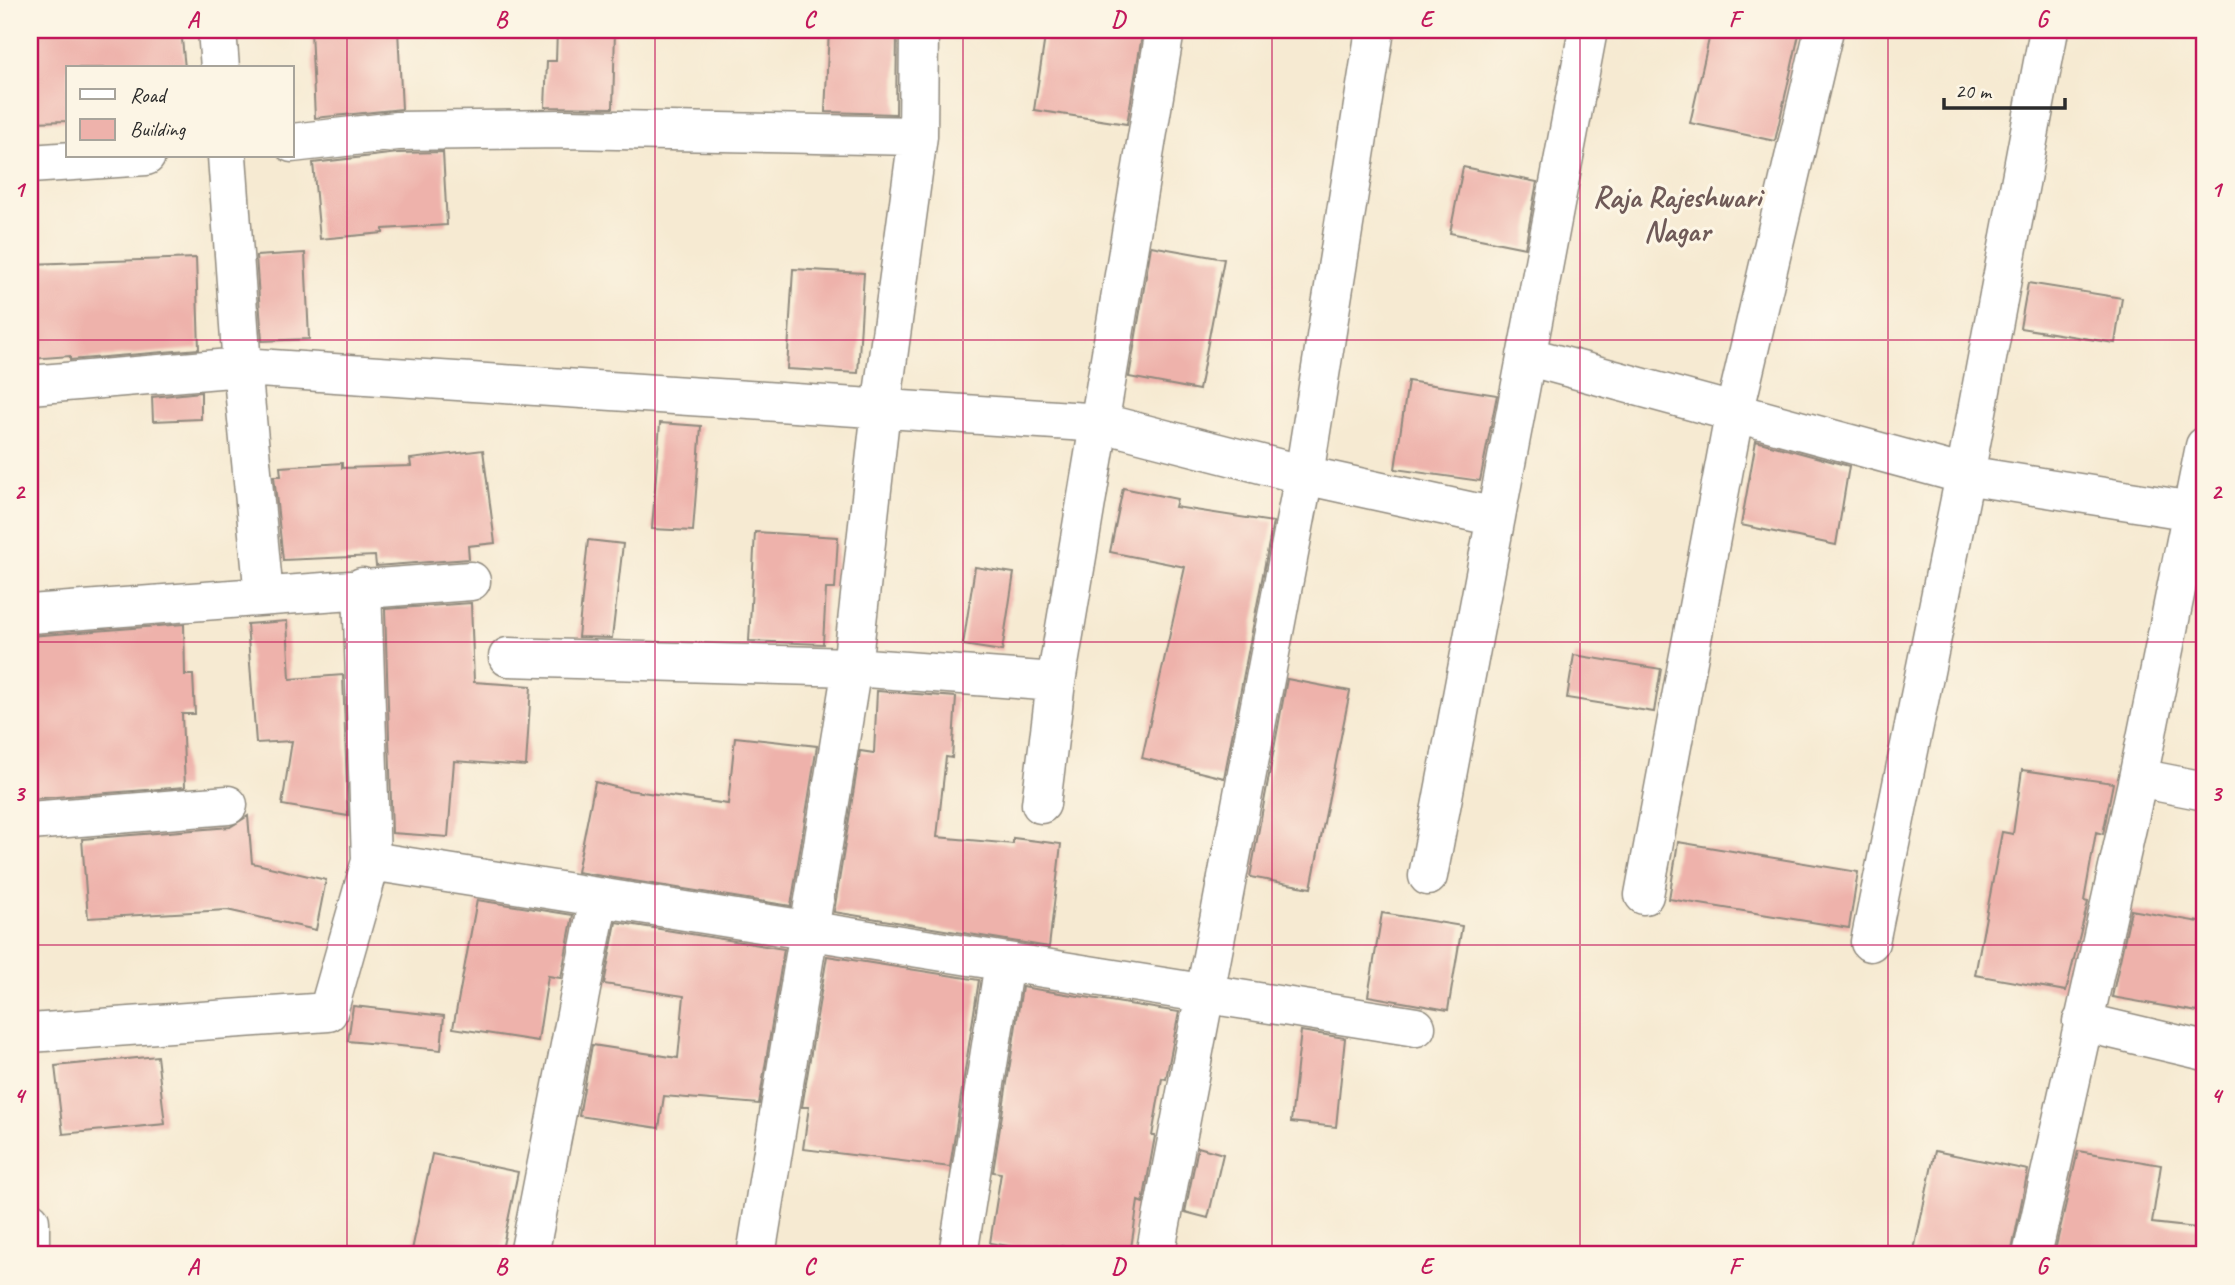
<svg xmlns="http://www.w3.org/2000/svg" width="2235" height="1285" font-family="Caveat,sans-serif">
	<rect width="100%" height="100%" fill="#fcf5e5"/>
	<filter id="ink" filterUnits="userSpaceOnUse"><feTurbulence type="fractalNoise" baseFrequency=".0143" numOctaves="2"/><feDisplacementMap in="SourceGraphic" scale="14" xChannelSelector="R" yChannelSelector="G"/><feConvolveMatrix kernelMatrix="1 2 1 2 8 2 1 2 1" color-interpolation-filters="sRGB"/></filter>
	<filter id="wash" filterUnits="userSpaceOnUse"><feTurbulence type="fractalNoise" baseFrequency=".00686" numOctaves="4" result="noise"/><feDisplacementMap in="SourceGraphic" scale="28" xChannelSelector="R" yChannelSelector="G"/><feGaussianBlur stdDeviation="1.57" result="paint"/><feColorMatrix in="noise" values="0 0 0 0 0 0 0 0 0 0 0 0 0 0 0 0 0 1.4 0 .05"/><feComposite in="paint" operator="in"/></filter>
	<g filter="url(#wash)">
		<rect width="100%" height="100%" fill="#f6ead2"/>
		<g id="blocks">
			<path fill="#eeb2ab" d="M30 30H181L185 68H68V121L30 122Z
				M311 30H398L402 109 315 118Z
				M557 30H615L613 108 545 107 547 61H556Z
				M829 30H897L896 114 825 112Z
				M1046 30H1143L1127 124 1034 110Z
				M1711 30H1800L1775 141 1690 123Z
				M443 152 447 225 383 229V233L320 239 313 163 398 153Z
				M1463 167 1537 182 1525 248 1450 233Z
				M1151 246 1224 259 1199 390 1129 377Z
				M305 253 309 339 262 341 256 256Z
				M196 258 199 349 70 360V356L30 359V264Z
				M793 269 864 273 858 373 787 369Z
				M2028 283 2122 298 2115 343 2020 328Z
				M1408 381 1497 395 1480 481 1395 469Z
				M201 392V419L153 421 152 397Z
				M660 423 701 426 693 531 652 529Z
				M1756 441 1849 466 1836 545 1741 525Z
				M483 450 495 543 468 546 469 559 376 566 375 556 283 560 274 476H281L280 467 342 463V468L411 466 410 459Z
				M1123 488 1177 499 1175 507 1273 522 1224 778 1142 758 1185 567 1110 552Z
				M755 532 838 537 835 589H826L823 644 749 641Z
				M588 540 623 544 612 638 578 637Z
				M975 567 1014 573 1002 651 963 645Z
				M471 603 474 682 531 686 526 766 454 761 448 837 392 833 385 609Z
				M287 621 290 679 343 675 348 816 282 805 292 741 256 743 247 624Z
				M184 624 185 675H193L195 714H182L185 787 30 799V636Z
				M1574 655 1661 669 1654 712 1567 698Z
				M1287 679 1350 691 1311 888 1250 877Z
				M877 691 956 697 952 758 946 757 937 837 1013 844V838L1061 844 1049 947 834 912 860 751 874 753Z
				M735 737 817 746 791 906 577 872 595 782 627 790 728 804Z
				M2022 770 2113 783 2103 834 2096 832 2084 901 2088 902 2066 991 1975 975 2002 832 2013 834Z
				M248 816 252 863 326 880 316 930 227 910 88 918 82 839 230 827Z
				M1678 842 1858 872 1849 928 1669 899Z
				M477 900 573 915 561 978 548 976 538 1041 453 1028Z
				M2131 910 2205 923V972L2198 1012 2112 997Z
				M1382 913 1462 926 1448 1010 1368 996Z
				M616 922 784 949 759 1104 664 1096 659 1128 579 1116 592 1045 678 1058 684 996 604 984Z
				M827 956 979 980 950 1167 803 1149 809 1107H802Z
				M1022 987 1179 1012 1166 1079 1162 1078 1152 1136H1155L1143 1203 1138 1201 1130 1255 1061 1246 1059 1254 990 1243 1001 1173 993 1172Z
				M353 1006 444 1016 441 1050 348 1041Z
				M1301 1031 1345 1038 1336 1127 1291 1122Z
				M157 1056 165 1124 63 1134 55 1066Z
				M1198 1147 1223 1154 1208 1218 1185 1212Z
				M1935 1151 2028 1170 2011 1255H1913Z
				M2078 1151 2161 1165 2152 1223 2205 1229V1255H2054Z
				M432 1154 518 1172 501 1255H411Z"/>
		</g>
	</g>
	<g filter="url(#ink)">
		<use href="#blocks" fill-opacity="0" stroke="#908a7e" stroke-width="2"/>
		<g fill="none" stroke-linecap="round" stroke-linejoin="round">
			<defs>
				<path id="minor" d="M217 30 220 68
					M292 143 397 131 566 129 918 136
					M227 156 242 367 264 596
					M30 164 146 156
					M1526 356 1965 475 2205 513
					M30 385 242 367 1102 423 1304 475 1496 517
					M30 614 471 581
					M508 657 852 667 1056 682
					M2138 778 2205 791
					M1041 804 1056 682 1165 30
					M30 821 228 805
					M371 861 1416 1027
					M1428 876 1588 30
					M1644 895 1735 410 1824 30
					M1870 942 1965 475 2049 30
					M2082 1022 2205 1051
					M30 1033 328 1012 371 861 362 587
					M30 1221V1255
					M529 1255 599 897
					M756 1255 852 667 881 409 918 136 919 30
					M958 1255 1004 963
					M1155 1255 1304 475 1375 30
					M2032 1255 2138 778 2205 446"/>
			</defs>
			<use href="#minor" stroke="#908a7e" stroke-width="41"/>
			<use href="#minor" stroke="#fff" stroke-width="38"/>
		</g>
	</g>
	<path fill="none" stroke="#c2185b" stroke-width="2" stroke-opacity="0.55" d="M347 30V1255M655 30V1255M963 30V1255M1272 30V1255M1580 30V1255M1888 30V1255M30 340H2205M30 642H2205M30 945H2205"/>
	<g text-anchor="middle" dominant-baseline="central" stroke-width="6" stroke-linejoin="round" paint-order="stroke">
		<g font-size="30" font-weight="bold" fill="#6f5a58" stroke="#fcf5e5">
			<text x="1677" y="197">Raja Rajeshwari<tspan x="1677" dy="34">Nagar</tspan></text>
		</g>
	</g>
	<rect width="2235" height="1285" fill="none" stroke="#fcf5e5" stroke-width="77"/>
	<rect x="66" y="66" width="228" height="91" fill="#fcf5e5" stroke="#a8a49b" stroke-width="2"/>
	<rect x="80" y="89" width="35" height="10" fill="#ffffff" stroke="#a8a49b" stroke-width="2"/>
	<text x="130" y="102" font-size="21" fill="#2b2b2b">Road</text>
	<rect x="80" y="119" width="35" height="21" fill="#eeb2ab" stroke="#a8a49b" stroke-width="2"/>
	<text x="130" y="136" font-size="21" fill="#2b2b2b">Building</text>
	<path d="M1944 98v10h121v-10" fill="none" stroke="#2b2b2b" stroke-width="3.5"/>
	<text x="1955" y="98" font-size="21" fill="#2b2b2b" stroke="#fcf5e5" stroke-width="5" paint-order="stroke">20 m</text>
	<rect x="38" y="38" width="2158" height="1208" fill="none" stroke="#c2185b" stroke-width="2.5"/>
	<g font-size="23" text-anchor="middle" font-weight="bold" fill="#c2185b">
		<text x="193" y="27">A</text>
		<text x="501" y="27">B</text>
		<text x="809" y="27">C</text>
		<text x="1118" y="27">D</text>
		<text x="1426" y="27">E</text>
		<text x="1734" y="27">F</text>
		<text x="2042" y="27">G</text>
		<text x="19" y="197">1</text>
		<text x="2216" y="197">1</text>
		<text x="19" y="499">2</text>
		<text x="2216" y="499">2</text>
		<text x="19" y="801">3</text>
		<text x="2216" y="801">3</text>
		<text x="19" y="1103">4</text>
		<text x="2216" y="1103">4</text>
		<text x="193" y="1274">A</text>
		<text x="501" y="1274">B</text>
		<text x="809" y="1274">C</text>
		<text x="1118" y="1274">D</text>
		<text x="1426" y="1274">E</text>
		<text x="1734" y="1274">F</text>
		<text x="2042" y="1274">G</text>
	</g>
</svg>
